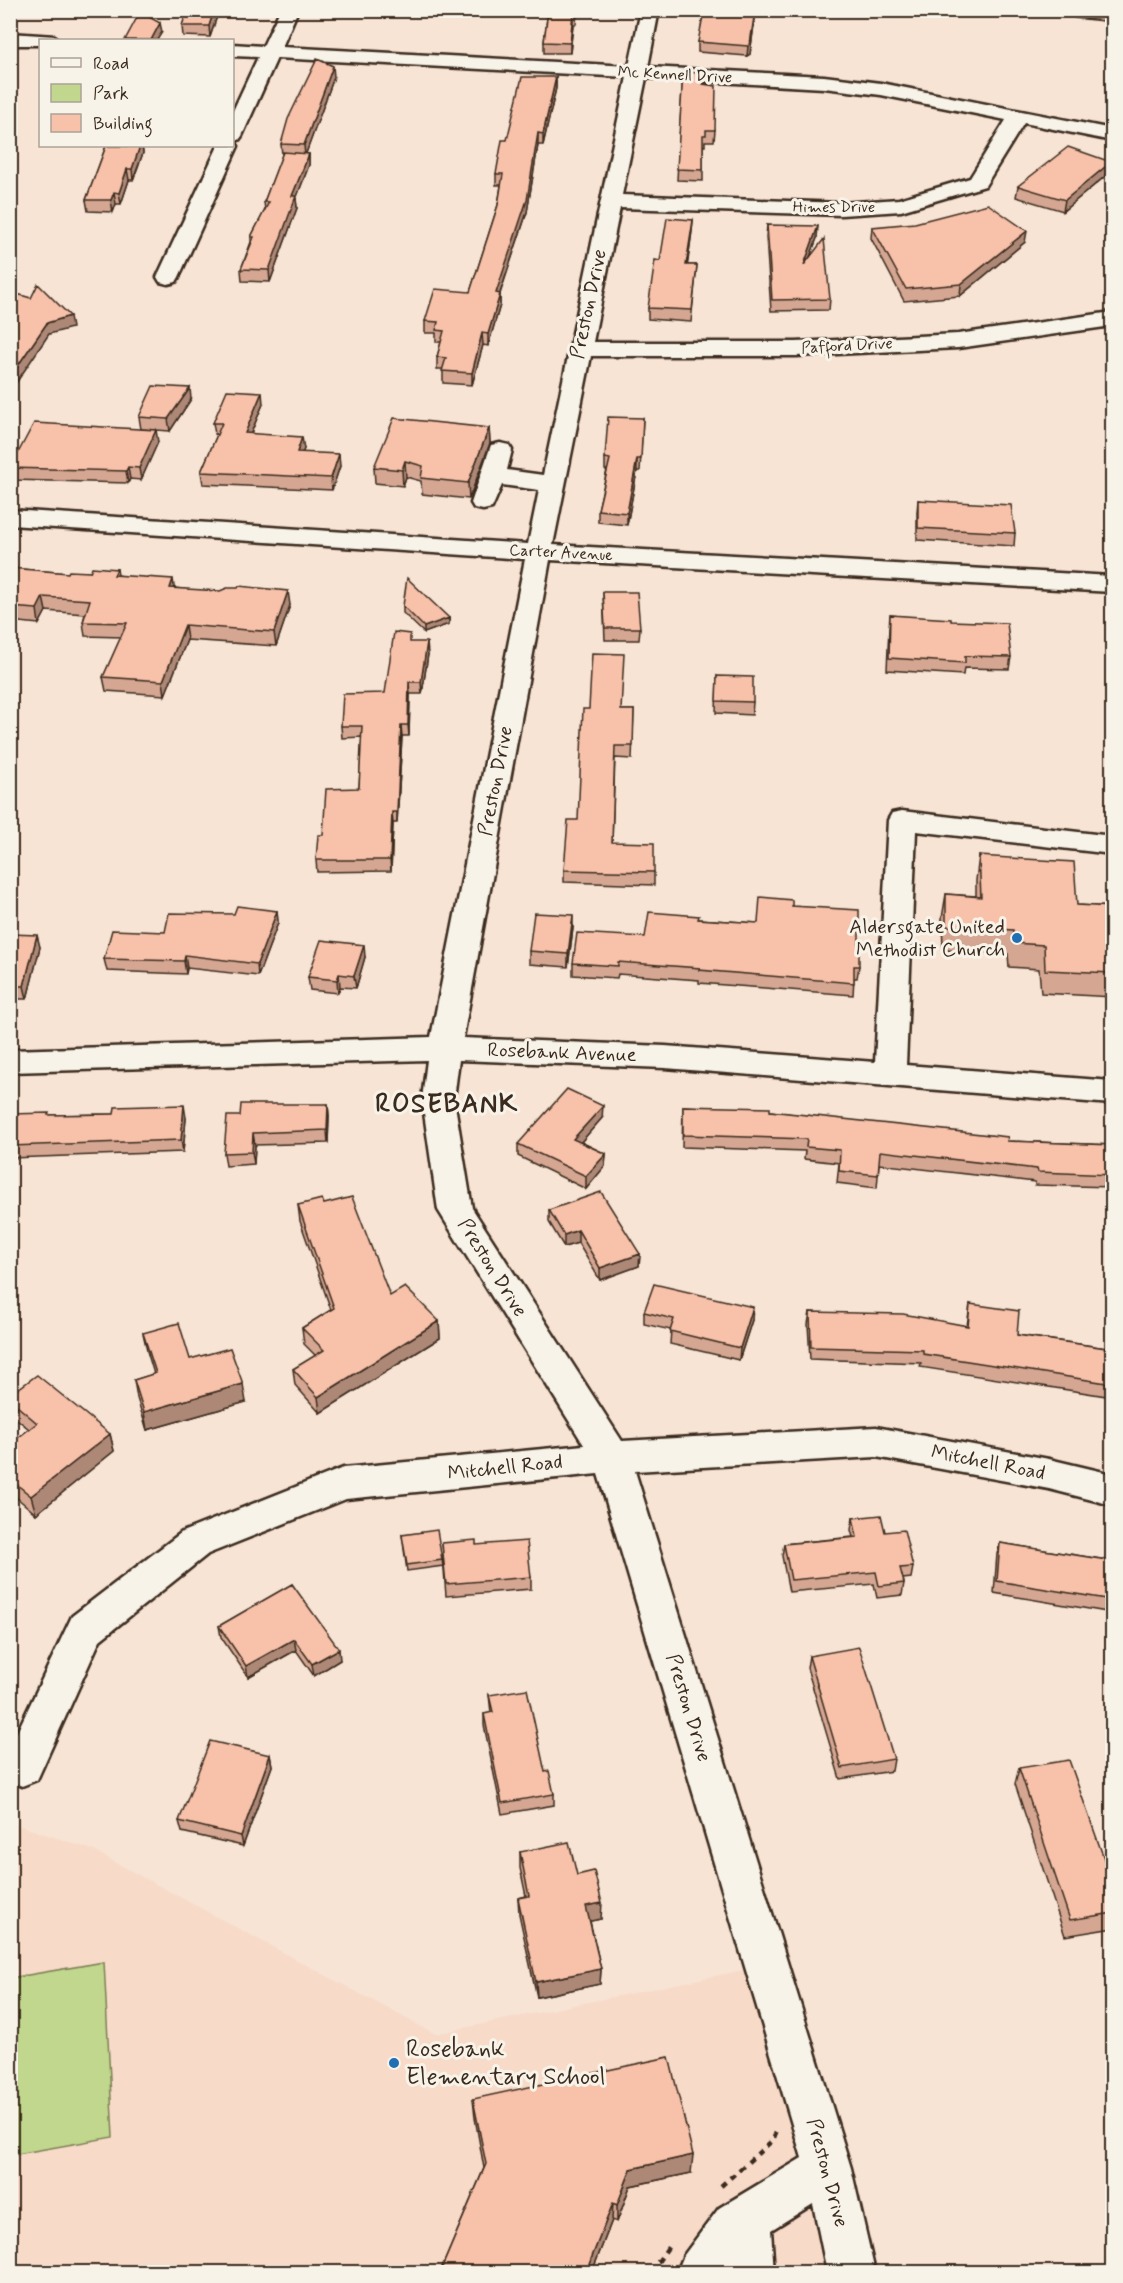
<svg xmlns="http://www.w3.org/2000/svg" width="1123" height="2283" font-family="Mynerve,sans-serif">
	<rect width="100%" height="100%" fill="#f7e4d5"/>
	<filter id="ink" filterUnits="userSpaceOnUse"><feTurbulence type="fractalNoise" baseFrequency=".0167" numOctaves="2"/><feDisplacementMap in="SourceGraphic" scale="12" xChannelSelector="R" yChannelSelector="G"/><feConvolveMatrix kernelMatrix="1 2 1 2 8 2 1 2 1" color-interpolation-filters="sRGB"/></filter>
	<g filter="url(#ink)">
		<path fill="#f7dac8" d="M11 1823 90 1849 435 2034 749 1969 836 2272H11Z"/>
		<path fill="#c0d78d" stroke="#7e8056" stroke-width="1.5" d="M104 1962 113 2137 11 2155V1978Z"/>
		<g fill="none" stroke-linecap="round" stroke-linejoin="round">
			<defs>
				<path id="minor" d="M280 10H298L282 47 629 66 641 10H659L648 67 824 76 881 83 1112 129V141L1024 123 985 186 901 211 841 215 620 208 593 342H796L958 334 1112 312V326L958 348 796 356H591L553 545 1112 576V592L550 560 463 1038 665 1046 875 1062 888 820 892 813 902 811 1112 836V854L916 831 906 1065 1112 1081V1104L665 1068 459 1060 454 1099 472 1208 622 1441 876 1427 1049 1459 1112 1474V1505L1049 1489 876 1457 635 1471 851 2168 875 2272H827L813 2204 771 2230 774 2272H677L684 2255 719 2208 802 2158 598 1474 346 1499 208 1554 100 1640 37 1780 22 1786 10 1781V1747L72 1616 182 1532 343 1468 584 1445 438 1210 422 1099 427 1060 10 1072V1050L431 1037 525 559 10 525V510L528 544 539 490 502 485 492 508 483 510 474 508 471 503 491 445 500 443 509 445 512 450 507 470 543 475 627 77 277 58 242 136 239 140 234 141 238 146 179 277 176 282 168 284 160 282 157 277 218 146H232V113L258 57 232 56V44L263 46ZM646 78 824 88 881 95 1006 120 970 178 899 199 841 203 622 195Z
					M10 33 55 36 57 40H40V45H10Z"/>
			</defs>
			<use href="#minor" stroke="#3b2a1e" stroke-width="5"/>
			<path stroke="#3b2a1e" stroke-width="4.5" stroke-dasharray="6 6" stroke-linecap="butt" d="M721 2186 773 2140 777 2130
				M651 2272 669 2246"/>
			<use href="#minor" fill="#f7f3e8" fill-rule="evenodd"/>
		</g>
		<path fill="#d5a792" stroke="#3b2a1e" stroke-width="1.5" d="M182 10H219L210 37 183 36 182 26 186 15H182Z
			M548 10H582V13H577L576 24H573L570 53H544V42Z
			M711 10H756L750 54 747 56 698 52V42L711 16Z
			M1020 10H1113V22L1075 18 1076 16Z
			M683 72 703 84 715 130 714 141H705V146H703V181L677 180Z
			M334 77 306 153 309 154V165L296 199 297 208 270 282 242 281 241 269 251 242V237L265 210 264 202 282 155 281 144Z
			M556 77V88L543 145H538L527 212 500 294V305L488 346 483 345 472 385 443 383V369H437V357L441 342H436V333H425V321L470 292 498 205 501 185H496V174L507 140Z
			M106 146H142L143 153 133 180H129L121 204H116L113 212 88 211 86 200Z
			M1111 162 1109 173 1063 211 1016 197 1018 186Z
			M693 220 692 231 687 265H697L691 322 648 319V308L660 261Z
			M767 225 817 238 810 256 830 299 829 310 771 311 766 237Z
			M872 227 1025 242 960 296 904 301 871 238Z
			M191 399 170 431 141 429 139 417Z
			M263 404 251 433 304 449 302 452 340 466 332 490 203 484 201 472 217 435 215 434 213 423Z
			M643 418 640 471H637L627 525 598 522V510L607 470H605V458Z
			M489 428 490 443 469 499 422 494 421 481 406 477 403 486 375 483 374 467Z
			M158 442 141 480 130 479 128 483 12 480 10 467Z
			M918 500 1015 533 1014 546 917 540V512Z
			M10 568 68 573 90 572 117 569 118 575 175 588 290 605 276 646 187 640 165 695 106 691 103 677 121 637 85 636 83 622 85 614 46 611 39 624 10 621Z
			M603 592 640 628 639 640H605Z
			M403 606 449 618V624L424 633 403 613Z
			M890 615 951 621 1011 657 1009 669 964 668 963 675 887 670 889 627Z
			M410 642 428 654 422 694H410L409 736H402L397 823H393L391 871 317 872 316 860 323 835 359 788 362 737 342 738 341 726 385 693Z
			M717 676 753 702 752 715 716 713Z
			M621 710H634L632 759 615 758 612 842 654 872V885L564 882V870Z
			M979 856 1077 905 1113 907V997L1041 993 1039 969 1009 967 1008 954 943 950 942 918 946 894 976 896V880Z
			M792 906 859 966 857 978H854L853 995 699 983V980L618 974 617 978 573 975V963L698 919 758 923Z
			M277 911 278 923 258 976 187 968 186 974 107 971 104 959 165 932Z
			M573 928 568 967 529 964V951Z
			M10 934 40 947 27 999H10Z
			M365 957 356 988 340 987 338 993 310 990 308 977Z
			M328 1104 329 1116 328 1143 255 1145 254 1164 226 1166 224 1153 240 1116Z
			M683 1106 770 1111 1007 1141 1113 1145V1187L1035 1185V1182L879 1164 877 1188 837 1183 839 1163 804 1159 805 1151 682 1147Z
			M10 1114 49 1115 114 1114 186 1118 183 1152 10 1158Z
			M602 1118 581 1142 606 1154 605 1166 586 1189 518 1156V1144Z
			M324 1204 390 1296 439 1321 440 1338 320 1413 295 1385 293 1369 316 1356 304 1344 302 1328 331 1310 300 1221 298 1205Z
			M549 1210 640 1254 639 1266 600 1280 578 1243 564 1247 549 1222Z
			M970 1304 1017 1335 1113 1349V1397L920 1367 921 1363 810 1359 808 1324 810 1312 967 1326Z
			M644 1312 752 1320 739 1360 670 1344 671 1330 644 1324Z
			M143 1333 190 1359 246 1402 147 1430 137 1398 134 1380 154 1374 147 1351Z
			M10 1395 110 1434 114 1451 36 1514 10 1492V1444L29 1429 12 1415 10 1410Z
			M853 1518 885 1532 913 1567 911 1578 903 1579 904 1583 902 1595 877 1598 874 1584 789 1592 782 1556 784 1544 853 1537 851 1530Z
			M402 1535 442 1560 443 1566 407 1571Z
			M442 1543 476 1545 531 1577V1589L446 1596Z
			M1000 1543 1113 1561V1613L994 1593 997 1554Z
			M292 1584 340 1660 314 1676 296 1650 248 1677 221 1637 219 1626Z
			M809 1656 894 1759 892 1771 840 1779 807 1668Z
			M489 1695 545 1772 554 1794V1805L502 1814 484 1725V1714L491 1713Z
			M270 1755 272 1766 243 1846 182 1832 179 1821Z
			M1019 1768 1113 1884V1928L1065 1936 1015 1784Z
			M520 1852 577 1875 601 1919 590 1921 601 1969 600 1984 537 1997 519 1914 518 1898 526 1896 520 1868Z
			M473 2099 691 2173 630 2186 617 2222 612 2220 592 2272H440L484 2168 475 2118Z"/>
		<path fill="#ae8877" stroke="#3b2a1e" stroke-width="1.5" d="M214 10H219L210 37 209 26Z
			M755 10H756L750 54 747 56 748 46Z
			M573 13V24L570 53V43Z
			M160 23 162 32 157 40H151Z
			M333 66 334 77 305 156 304 145Z
			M556 77V88L543 145V134Z
			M538 133V145L527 212 496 305V293Z
			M140 146H142L143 153 133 180 132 169Z
			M309 154V165L296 199 297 208 270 282 269 270 292 196Z
			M1111 162 1109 173 1063 211 1065 200Z
			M127 169 129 180 121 204 119 193Z
			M114 192 116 204 113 212 111 200Z
			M693 220 692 231 686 276V265Z
			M818 226 817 238 803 276 804 265Z
			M1027 231 1025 242 960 296 961 284Z
			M500 294V305L488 346V334Z
			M70 316 72 328 49 334 10 392V377L47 323Z
			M482 333 483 345 472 385V373Z
			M190 388 191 399 170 431 168 419Z
			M262 392 263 404 246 445 245 433Z
			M489 428 490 443 469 499 468 483Z
			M156 430 158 442 141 480 139 468Z
			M302 437 304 449 298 464 297 452Z
			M339 454 340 466 332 490 331 478Z
			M637 459V471L627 525V513Z
			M405 461 406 477 403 486 402 470Z
			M128 467 130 479 128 483 126 471Z
			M173 579 175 593 170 588Z
			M288 591 290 605 276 646 274 632Z
			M43 597 46 611 39 624 37 609Z
			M449 618V624L424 633V627Z
			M185 625 187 640 165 695 163 681Z
			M427 642 428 654 422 694 421 682Z
			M409 682 410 694 409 736 408 725Z
			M401 725 402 736 397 823V812Z
			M392 812 393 823 391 871 390 860Z
			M277 911 278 923 258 976 257 964Z
			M573 915V928L568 967V954Z
			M37 935 40 947 27 999 24 986Z
			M364 945 365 957 356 988 354 976Z
			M185 955 187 968 186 974 184 961Z
			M339 974 340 987 338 993 337 980Z
			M328 1104 329 1116 328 1143 327 1130Z
			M184 1105 186 1118 183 1152 181 1140Z
			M603 1106 602 1118 573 1151V1139Z
			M253 1133 255 1145 254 1164 252 1152Z
			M606 1154 605 1166 586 1189V1176Z
			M578 1230V1243L564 1247V1235Z
			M640 1254 639 1266 600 1280V1268Z
			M753 1307 752 1320 739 1360 740 1348Z
			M439 1321 440 1338 320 1413 318 1397Z
			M243 1384 246 1402 147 1430 144 1412Z
			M110 1434 114 1451 36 1514 31 1496Z
			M294 1639 296 1650 248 1677 246 1666Z
			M339 1649 340 1660 314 1676 312 1664Z
			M270 1755 272 1766 243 1846 241 1836Z
			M602 1903 601 1919 586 1922V1906Z
			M601 1969 600 1984 537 1997 536 1982Z
			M693 2155 691 2173 630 2186 617 2222V2205L631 2169Z
			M613 2203 612 2220 592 2272H586Z"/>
		<path fill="#f8c2aa" stroke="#3b2a1e" stroke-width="1.5" d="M187 10H214L209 26H182Z
			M548 10H576V13H573L570 43 544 42Z
			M711 10H755L750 44 748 46 698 42 703 16H711Z
			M1092 10H1113V13Z
			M140 12 160 23 151 40H125Z
			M317 59 333 66 304 145 281 144 288 119Z
			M683 72 703 73V84L716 86 715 130H706V135H703V170L677 169Z
			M522 77H556L543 134 538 133 527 200 496 293 500 294 488 334 482 333 472 373 442 371 446 358 437 357 444 331 436 330 438 322 425 321 435 289 470 292 498 205 503 174H496L502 140H507Z
			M106 146H140L132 169H127L119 193 114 192 111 200H86Z
			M1068 147 1111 162 1065 200 1018 186Z
			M283 152 309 154 292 196H296L269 270 241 269 254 237H251L269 202H264Z
			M988 204 1027 231 961 284 906 289 872 227 915 223Z
			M667 218 693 220 686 265H697L692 310 648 308 655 260 660 261Z
			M767 225 818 226 804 265 824 239 830 299 772 300Z
			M38 284 70 316 47 323 10 377V331L14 327 10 323V292L31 298Z
			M153 386 190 388 168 419 139 417Z
			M227 390 262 392 245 433 302 437 297 452 339 454 331 478 201 472 222 423H213Z
			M608 417 643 418 641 459H637L627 513 598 510 610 459 605 458Z
			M394 418 489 428 468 483 421 478 423 466 405 461 402 470 374 467Z
			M34 423 156 430 139 468 128 467 126 471 10 468Z
			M918 500 1011 505 1015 533 918 528Z
			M92 567 117 569 114 575 173 579 170 588 220 591 227 588H238L239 586 288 591 274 632 185 625 163 681 103 677 127 623 83 622 90 600 43 597 37 609 10 607V568L68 573 69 571 90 572Z
			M407 578 449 618 424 627 403 606Z
			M603 592H637L640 628H605Z
			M890 615 951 619V621L1007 623 1011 657 965 656V663L889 658Z
			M394 632 410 634V642H427L421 682H409L408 725H401L397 812H392L390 860H316L318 835H323L326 789 359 788 362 726H341L343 694 385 693Z
			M592 653 624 654 621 710H634L633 746H615L612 842 654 843V872L564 870 568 820H578L583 709H589Z
			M717 676 753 677V702L716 701Z
			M979 856 1074 862 1077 905 1113 907V973L1045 970 1044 945 1013 943V930L946 926V894L981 897Z
			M760 897 792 900V906L859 910V966H854V983L699 970 700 968 618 962V966L573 963 577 933 645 937 649 912 699 916 698 919 758 923Z
			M237 906 277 911 257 964 185 955 184 961 104 959 112 930 165 932 169 913 234 914Z
			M534 913 573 915 568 954 529 951Z
			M10 934 37 935 24 986H10Z
			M321 940 364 945 354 976 339 974 337 980 308 977Z
			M567 1089 603 1106 573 1139 606 1154 586 1176 518 1144Z
			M241 1104H328L327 1130 253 1133 252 1152 224 1153 227 1116H240Z
			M184 1105 181 1140 10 1146V1114L49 1113 48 1115 114 1114 115 1107Z
			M683 1106 770 1108V1111L1008 1137 1007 1141 1113 1145V1175L1038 1172 1037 1169 880 1151 878 1175 839 1171 840 1150 806 1147 807 1139 683 1135Z
			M601 1192 640 1254 600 1268 578 1230 564 1235 549 1210Z
			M352 1197 390 1296 405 1287 439 1321 318 1397 293 1369 324 1350 302 1328 334 1308 298 1205 322 1199 324 1204Z
			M654 1284 753 1307 740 1348 670 1331 674 1319 644 1312Z
			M970 1304 1019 1311 1017 1335 1113 1349V1384L923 1354V1350L811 1347 810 1312 903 1314 968 1326Z
			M179 1323 190 1359 230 1348 243 1384 144 1412 134 1380 156 1373 143 1333Z
			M37 1375 110 1434 31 1496 10 1479V1444L37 1423 10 1400V1395Z
			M881 1515 885 1532 904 1530 913 1567 900 1568 904 1583 879 1586 876 1572 791 1580 784 1544 857 1537 853 1518Z
			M437 1530 442 1560 407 1565 402 1535Z
			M476 1540V1545L527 1541 531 1577 446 1584 442 1543Z
			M1000 1543 1113 1561V1600L997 1581Z
			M292 1584 339 1649 312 1664 294 1639 246 1666 219 1626Z
			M859 1647 894 1759 842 1768 809 1656Z
			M527 1689 545 1772 549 1771 554 1794 502 1803 484 1714 493 1712 489 1695Z
			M210 1741 270 1755 241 1836 179 1821Z
			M1069 1760 1113 1884V1913L1070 1920 1019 1768Z
			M569 1842 577 1875 594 1871 602 1903 586 1906 601 1969 536 1982 518 1898 529 1896 520 1852Z
			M669 2057 693 2155 631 2169 617 2205 613 2203 586 2272H440L486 2164 473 2099Z"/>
	</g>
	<g fill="#1f6fb2" stroke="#f7f3e8" stroke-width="2">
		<circle cx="1017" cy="938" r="6"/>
		<circle cx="394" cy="2063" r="6"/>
	</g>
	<g text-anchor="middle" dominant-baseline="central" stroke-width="6" stroke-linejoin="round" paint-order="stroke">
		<g font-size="16" fill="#3b2a1e" stroke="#f7f3e8">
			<text transform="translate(675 75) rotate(3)">Mc Kennell Drive</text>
			<text x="834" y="207">Himes Drive</text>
			<text transform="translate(847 346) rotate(-3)">Pafford Drive</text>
			<text transform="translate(561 553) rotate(3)">Carter Avenue</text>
		</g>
		<g font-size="20" fill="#3b2a1e" stroke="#f7f3e8">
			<text transform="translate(589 304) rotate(-78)">Preston Drive</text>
			<text transform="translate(496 781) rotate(-79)">Preston Drive</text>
			<text transform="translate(562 1053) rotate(2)">Rosebank Avenue</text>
			<text transform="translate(492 1268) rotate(58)">Preston Drive</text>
			<text transform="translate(988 1463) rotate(11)">Mitchell Road</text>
			<text transform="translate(505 1468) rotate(-6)">Mitchell Road</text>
			<text transform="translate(688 1708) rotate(73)">Preston Drive</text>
			<text transform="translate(827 2173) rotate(75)">Preston Drive</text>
		</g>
		<g font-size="20" fill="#3b2a1e" stroke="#f7f3e8" text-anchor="end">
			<text x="1005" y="927">Aldersgate United<tspan x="1005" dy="23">Methodist Church</tspan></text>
		</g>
		<g font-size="24" fill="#3b2a1e" stroke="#f7f3e8" text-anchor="start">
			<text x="406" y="2049">Rosebank<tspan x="406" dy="28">Elementary School</tspan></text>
		</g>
		<g font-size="26" font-weight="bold" letter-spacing="1.5" fill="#3b2a1e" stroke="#f7f3e8">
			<text x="447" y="1105">ROSEBANK</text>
		</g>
	</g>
	<rect width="1123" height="2283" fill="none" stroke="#f7f3e8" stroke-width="36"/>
	<rect x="18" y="18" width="1087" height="2247" fill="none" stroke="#3b2a1e" stroke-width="2" filter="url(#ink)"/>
	<rect x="39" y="39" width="195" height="108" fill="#f7f3e8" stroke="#aca397" stroke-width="1.5"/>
	<rect x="51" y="58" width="30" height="9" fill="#f7f3e8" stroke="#aca397" stroke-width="1.5"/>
	<text x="93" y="69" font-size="18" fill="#3b2a1e">Road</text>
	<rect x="51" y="84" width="30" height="18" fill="#c0d78d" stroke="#aca397" stroke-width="1.5"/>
	<text x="93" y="99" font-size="18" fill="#3b2a1e">Park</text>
	<rect x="51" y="114" width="30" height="18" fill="#f8c2aa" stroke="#aca397" stroke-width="1.5"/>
	<text x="93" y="129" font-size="18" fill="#3b2a1e">Building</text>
</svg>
